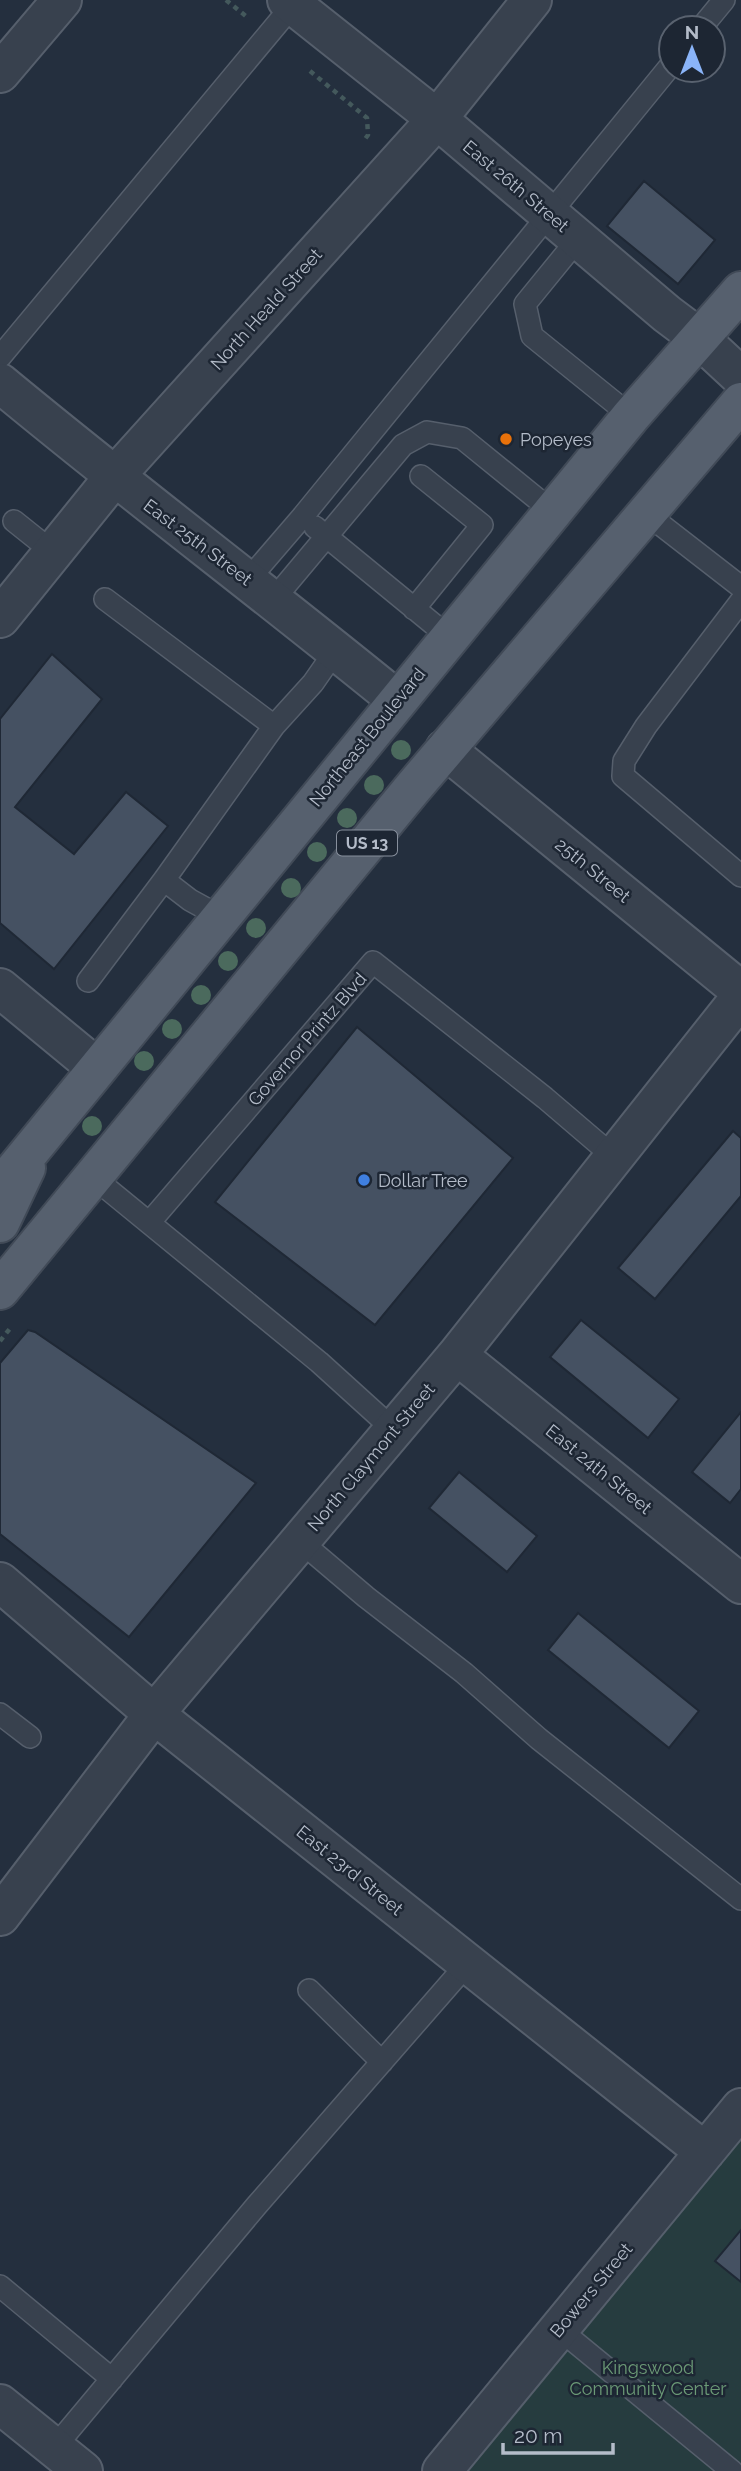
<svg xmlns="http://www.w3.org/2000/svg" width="741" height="2471" font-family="Raleway,sans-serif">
	<rect width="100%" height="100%" fill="#242f3e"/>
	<path fill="#263c3f" d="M741 2115V2471H452Z"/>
	<path fill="#455162" stroke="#1f2835" stroke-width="2" d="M644 181 715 240 678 284 607 226Z
		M52 654 102 699 15 807 74 854 126 792 168 826 54 969 0 923V719Z
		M357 1027 513 1158 375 1325 215 1202Z
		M733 1131 741 1138V1196L655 1299 618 1268Z
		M581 1320 679 1399 648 1438 550 1357Z
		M28 1330 35 1332 256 1483 129 1637 0 1534V1363Z
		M741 1412V1489L730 1503 692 1472Z
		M459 1472 537 1536 507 1572 429 1508Z
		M578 1613 699 1711 669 1748 548 1650Z
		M741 2230V2282L715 2261Z"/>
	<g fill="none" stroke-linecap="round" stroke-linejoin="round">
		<defs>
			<path id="service" d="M701 28 724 0
				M578 239 525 304 532 336 631 416
				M0 357 297 0
				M647 514 741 587
				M14 521 54 553
				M315 527 449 637
				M248 580 303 516 671 65
				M274 599 403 445 427 432 462 438 552 511
				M741 601 646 726 624 761 623 776 741 876
				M414 609 482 525 421 476
				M274 726 313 683 336 650
				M164 880 190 900 221 917
				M88 981 164 880 274 726 105 599
				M93 1177 319 1362 394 1430
				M149 1223 373 962 545 1098 614 1157
				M300 1541 366 1597 464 1673 539 1739 741 1899
				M0 1714 30 1737
				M309 1990 382 2062
				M0 2286 112 2379
				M559 2329 732 2471
				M54 2448 257 2205 468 1963"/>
			<path id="minor" d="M287 0 437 119 667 314 699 338 741 377
				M0 73 62 0
				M0 383C130 491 266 593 397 700
				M0 618 114 477 437 119 532 0
				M445 749 741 991
				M0 988 97 1068
				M457 1355 741 1584
				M0 1582 154 1714 705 2152
				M0 1916 154 1714 457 1355 741 997
				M0 2404 83 2471
				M442 2471 741 2108"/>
			<path id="primary" d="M0 1188 631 416 741 291
				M0 1223 26 1168
				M0 1290 412 789 741 402"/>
		</defs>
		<use href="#service" stroke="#565f6c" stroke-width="24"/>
		<use href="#minor" stroke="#565f6c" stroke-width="42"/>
		<use href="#primary" stroke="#414a57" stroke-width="42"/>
		<path stroke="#44595c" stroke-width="4.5" stroke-dasharray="5 5" stroke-linecap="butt" d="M226 0 247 17
			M310 71 367 118 368 135 365 139
			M0 1341 12 1326"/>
		<use href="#service" stroke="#38414e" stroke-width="21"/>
		<use href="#minor" stroke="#38414e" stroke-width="38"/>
		<use href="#primary" stroke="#56606e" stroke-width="38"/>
	</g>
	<g fill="#4b6a5d">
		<circle cx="401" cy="750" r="10"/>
		<circle cx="374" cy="785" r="10"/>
		<circle cx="347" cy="818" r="10"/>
		<circle cx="317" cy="852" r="10"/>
		<circle cx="291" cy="888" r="10"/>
		<circle cx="256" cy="928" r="10"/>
		<circle cx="228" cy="961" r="10"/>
		<circle cx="201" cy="995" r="10"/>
		<circle cx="172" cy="1029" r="10"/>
		<circle cx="144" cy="1061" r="10"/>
		<circle cx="92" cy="1126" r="10"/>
	</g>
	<circle fill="#e8710a" stroke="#1d2633" stroke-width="2.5" cx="506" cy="439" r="7"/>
	<circle fill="#3f7fe0" stroke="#1d2633" stroke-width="2.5" cx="364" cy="1180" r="7"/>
	<g text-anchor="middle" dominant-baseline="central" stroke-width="5" stroke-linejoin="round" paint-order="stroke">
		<rect fill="#1d2633" stroke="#878f9c" stroke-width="2" x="337" y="830.5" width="60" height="25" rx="5"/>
		<g font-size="16" font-weight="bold" fill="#b4bcc9">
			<text x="367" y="843">US 13</text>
		</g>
		<g font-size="18" fill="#b4bcc9" stroke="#1d2633">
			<text transform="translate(516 186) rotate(40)">East 26th Street</text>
			<text transform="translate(266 309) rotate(-48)">North Heald Street</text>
			<text transform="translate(198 542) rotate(37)">East 25th Street</text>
			<text transform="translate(367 737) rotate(-51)">Northeast Boulevard</text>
			<text transform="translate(593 870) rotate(39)">25th Street</text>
			<text transform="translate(307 1039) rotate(-49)">Governor Printz Blvd</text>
			<text transform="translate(371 1457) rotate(-50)">North Claymont Street</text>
			<text transform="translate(599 1469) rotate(39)">East 24th Street</text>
			<text transform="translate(350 1870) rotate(39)">East 23rd Street</text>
			<text transform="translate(591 2290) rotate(-50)">Bowers Street</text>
		</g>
		<g font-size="18" fill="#b4bcc9" stroke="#1d2633" text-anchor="start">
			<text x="520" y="439">Popeyes</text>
			<text x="378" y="1180">Dollar Tree</text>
		</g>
		<g font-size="18" fill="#6b9a76" stroke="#1d2633">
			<text x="648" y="2367">Kingswood<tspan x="648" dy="21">Community Center</tspan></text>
		</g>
	</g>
	<g transform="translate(692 49)"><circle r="33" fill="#1d2633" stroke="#59626f" stroke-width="2"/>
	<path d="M0-5L12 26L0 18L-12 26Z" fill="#8ab4f8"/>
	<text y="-10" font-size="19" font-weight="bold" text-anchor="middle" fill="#b4bcc9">N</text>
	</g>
	<path d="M503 2443v10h110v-10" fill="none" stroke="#b4bcc9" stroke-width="3.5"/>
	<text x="514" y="2443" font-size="21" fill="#b4bcc9" stroke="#1d2633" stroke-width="5" paint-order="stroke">20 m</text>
</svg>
